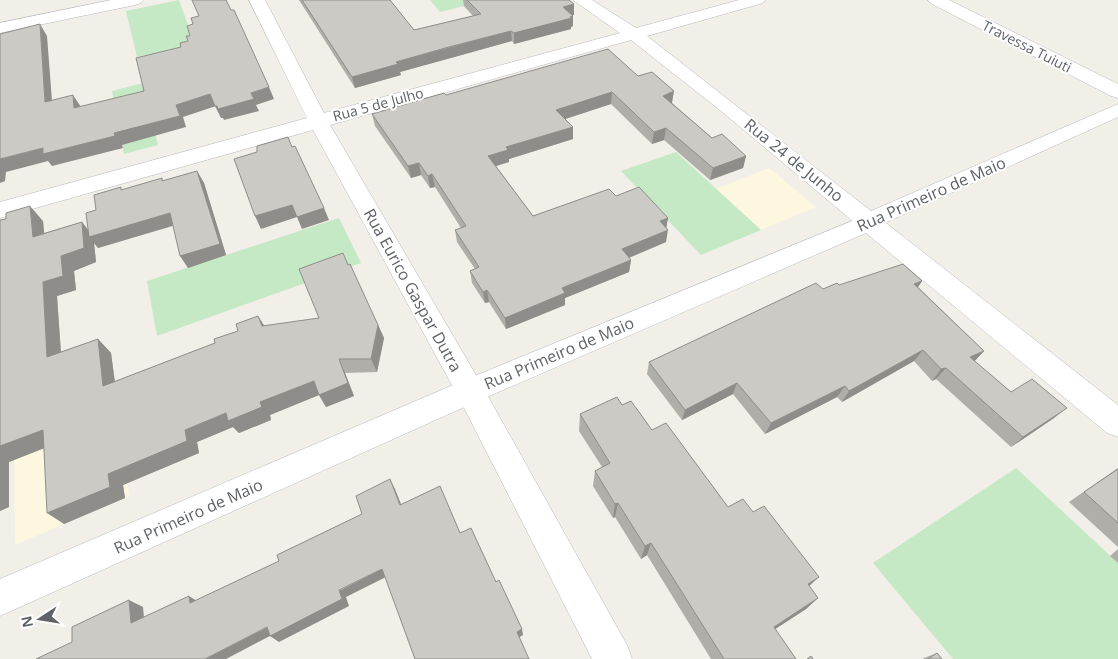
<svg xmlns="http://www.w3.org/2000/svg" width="1118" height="659" font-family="'Open Sans',sans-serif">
	<rect width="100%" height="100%" fill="#f1efe8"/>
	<path fill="#fef7e0" d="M769 168 816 207 761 230 716 189Z
		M111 353 129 496 15 545 14 387Z"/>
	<path fill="#c5e8c5" d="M179 0 195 44 137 57 126 11Z
		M430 0H488L440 12Z
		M143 83 158 145 124 154 112 91Z
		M676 152 761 230 701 255 621 171Z
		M339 218 361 263 157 336 147 281Z
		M1016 468 1118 563V659H953L873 563Z"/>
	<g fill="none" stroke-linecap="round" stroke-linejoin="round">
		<defs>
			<path id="street" d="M111 0H143L141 3 135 5 0 33V23Z
				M249 0H265L324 113 620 33 573 0H592L636 28 739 0H765L763 3 647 36 871 211 1118 104V117L869 230 861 228 721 111 631 40 330 125 480 382 627 645 632 659H592L460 400 313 130 0 218V202L307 118Z
				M928 0H949L1118 84V98L1111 96 930 3Z"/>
			<path id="secondary" d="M869 214 877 216 1118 405V437L1107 433 866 233 480 400 0 616V579L460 382Z"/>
		</defs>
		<use href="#street" stroke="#b5b8bc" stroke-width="1"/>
		<use href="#secondary" stroke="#b6babf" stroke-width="1"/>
		<use href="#street" fill="#fff" fill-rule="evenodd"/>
		<use href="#secondary" fill="#fff" fill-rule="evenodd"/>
	</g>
	<path fill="#afaea9" d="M299 0H390L414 30 473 16 464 6 463 0H569L574 15H572L573 16V26L571 27V29L514 44 512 41 451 58 400 72 401 75 355 88Z
		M638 76 672 103 712 138 746 156 743 168 710 180 664 140 652 144 611 104 565 119 573 127V139L509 159V162L496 166 533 216 616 196 668 218 666 228V242L629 258 631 260 629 272 565 298V305L506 329 489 302 485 303 472 283 470 271 475 269 457 242 455 230 461 228 435 187 430 188 421 175 411 178 375 126 372 114 446 95Z
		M197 171 204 183 226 255 188 268 173 226 98 248 94 243 96 262 74 271 76 290 57 296 61 352 98 339 111 353 115 382 215 343 238 331 258 316 264 326 378 325 384 338 377 372 345 373 354 396 326 407 319 395 270 415 271 420 239 433 233 427 197 442 199 453 123 485 125 498 64 524 44 448 9 462V507L0 511V520V220L6 219 43 221 44 233 82 222 88 230 96 210 123 190 162 178 163 181Z
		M922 281 918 287 984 351 974 361 1011 392 1054 418 1011 447 936 379 932 381 914 361 842 402 837 397 765 434 733 394 682 420 647 374 649 362 823 289 839 285Z
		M622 405 652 430 728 507 809 586 818 598 806 609 775 629 796 659H711L647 555 641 559 615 517 613 518 593 486 595 471 602 467 579 431 580 414Z
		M1118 468V547L1069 502Z
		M1118 549V563L1110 556Z
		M937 653 942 659H923L924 658Z"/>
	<path fill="#8f8d8a" d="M574 4V15L563 17V7Z
		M573 16V26L571 27V29L514 44V33Z
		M40 24 47 36 53 114 45 102Z
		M511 31 512 41 400 72 401 75 355 88 352 77 396 62Z
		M269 87 274 99 256 105 259 111 224 120 223 118H221L215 106Z
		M674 91 672 103 661 108 663 96Z
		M612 92 611 104 556 122V110Z
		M210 94 216 106 183 117 186 127 122 145 123 148 52 166 48 161 6 172 5 181 0 183V159L43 148 114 133 176 105Z
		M73 95 81 107 74 108Z
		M573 127V139L509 159V162L489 168 488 156 506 147Z
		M666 128 664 140 652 144 654 132Z
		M746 156 743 168 710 180 713 168Z
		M419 163 421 175 411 178 408 166Z
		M197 171 204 183 226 255 188 268 180 256Z
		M432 174 435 187 430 188 428 176Z
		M292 205 324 208 329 220 302 229 297 217 261 229 255 216Z
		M30 206 43 221 46 251 33 237Z
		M170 213 178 224 98 248 94 243 96 262 74 271 76 290 57 296 62 370 47 357 43 282 61 256 82 222 92 235Z
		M668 218 666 230 660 221Z
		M668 230 666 242 621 261 622 249Z
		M631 260 629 272 565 298V305L506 329 505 318 562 288Z
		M922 281 914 293V284Z
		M487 290 489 302 485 303 483 292Z
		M258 316 267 330 262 326Z
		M378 325 384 338 377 372 371 359Z
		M98 339 111 353 117 399 103 386Z
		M923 350 914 361 842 402 849 391Z
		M984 351 973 363 970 357Z
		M339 359 345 373 354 396 326 407 319 395 270 415 271 420 239 433 233 427 197 442 199 453 123 485 125 498 64 524 47 513 108 474 185 430 226 413 260 402Z
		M946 368 936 379 932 381 941 369Z
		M737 383 733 394 682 420 685 410Z
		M845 386 837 397 765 434 771 423Z
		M1067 408 1054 418 1011 447 1023 437Z
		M43 430 60 442 9 462V507L0 511V520V446Z
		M390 479 395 489 405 514 400 505Z
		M618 503 615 517 613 518 615 504Z
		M651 543 647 555 641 559 645 546Z
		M382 569 388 576 346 597 349 606 279 642 270 636 226 659H205Z
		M819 577 806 589 808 584Z
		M189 596 200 603H190Z
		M818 598 806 609 763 637 774 627Z
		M129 600 143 607 145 629 131 623Z
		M522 629 523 635 518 638 517 632Z"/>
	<path fill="#cccac5" stroke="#8f8d8a" d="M192 0H226L231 10H234L269 87 251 93 254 99 218 109 217 106H215L210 94 176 105 180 116 114 133 115 136 43 154V148L0 159V34L40 24 45 102 73 95 74 108 144 91 136 58 181 47 180 43 188 41 186 36H190L187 26 193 24 191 18 199 16Z
		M302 0H390L414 30 481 14 467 0H569L574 4 563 7 573 16 570 17 572 18 514 33 511 31 449 47 396 62 398 64 352 77Z
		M608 49 638 76 652 72 674 91 663 96 712 138 722 134 746 156 713 168 666 128 654 132 612 92 556 110 573 127 506 147 508 150 488 156 533 216 609 189 616 196 639 187 668 218 660 221 668 230 622 249 631 260 562 288 565 293 505 318 487 290 483 292 470 271 479 267 455 230 466 226 432 174 428 176 419 163 408 166 372 114 444 93 446 95Z
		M288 137 292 147 295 146 324 208 297 217 292 205 255 216 234 159 257 152V146Z
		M197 171 220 244 180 256 170 213 89 237 86 213 96 210 94 195 121 187V190L162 178V181Z
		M30 206 33 237 82 222 84 248 61 256 63 276 43 282 47 357 98 339 103 386 215 343 214 339 238 331 236 324 258 316 262 326 319 318 299 269 343 253 348 265 350 264 378 325 371 359H339L348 383 319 395 314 381 260 402 262 407 228 421 226 413 185 430 187 441 108 474 110 487 47 513 43 430 0 446V220L6 219V213Z
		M903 264 922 281 914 284 984 351 970 357 1011 392 1032 379 1067 408 1023 437 946 368 941 369 923 350 849 391 845 386 771 423 737 383 685 410 649 362 816 283 823 289 837 283 839 285Z
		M617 397 622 405 631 401 652 430 666 423 728 507 743 499 753 512 764 506 819 577 808 584 818 598 774 627 796 659H724L651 543 645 546 618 503 615 504 595 471 610 463 580 414Z
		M1118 469V523L1084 492Z
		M390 479 400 505 440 486 460 533 471 528 496 582 499 580 522 629 517 632 529 659H415L382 569 339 590 342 599 270 636 267 627 205 659H36L72 642V627L129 600 131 623 189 596 190 603 279 561 277 555 362 514 356 496Z
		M937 653 942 659H928Z
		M811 656 813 659H807Z"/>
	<g text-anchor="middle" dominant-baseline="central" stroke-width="4" stroke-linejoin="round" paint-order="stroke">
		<g font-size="14" fill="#5f6368" stroke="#fff">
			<text transform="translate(1027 46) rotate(27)">Travessa Tuiuti</text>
			<text transform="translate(378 104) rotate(-15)">Rua 5 de Julho</text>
		</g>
		<g font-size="16" fill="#5f6368" stroke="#fff">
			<text transform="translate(794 160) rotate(39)">Rua 24 de Junho</text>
			<text transform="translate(931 194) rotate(-24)">Rua Primeiro de Maio</text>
			<text transform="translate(413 290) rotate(61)">Rua Eurico Gaspar Dutra</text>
			<text transform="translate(559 353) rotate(-23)">Rua Primeiro de Maio</text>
			<text transform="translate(188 516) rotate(-24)">Rua Primeiro de Maio</text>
		</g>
	</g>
	<g transform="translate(40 619) rotate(258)" stroke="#ffffff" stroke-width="4" paint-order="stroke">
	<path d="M0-4L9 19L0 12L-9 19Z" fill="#5f6368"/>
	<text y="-8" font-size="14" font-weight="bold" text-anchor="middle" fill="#5f6368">N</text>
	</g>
</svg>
